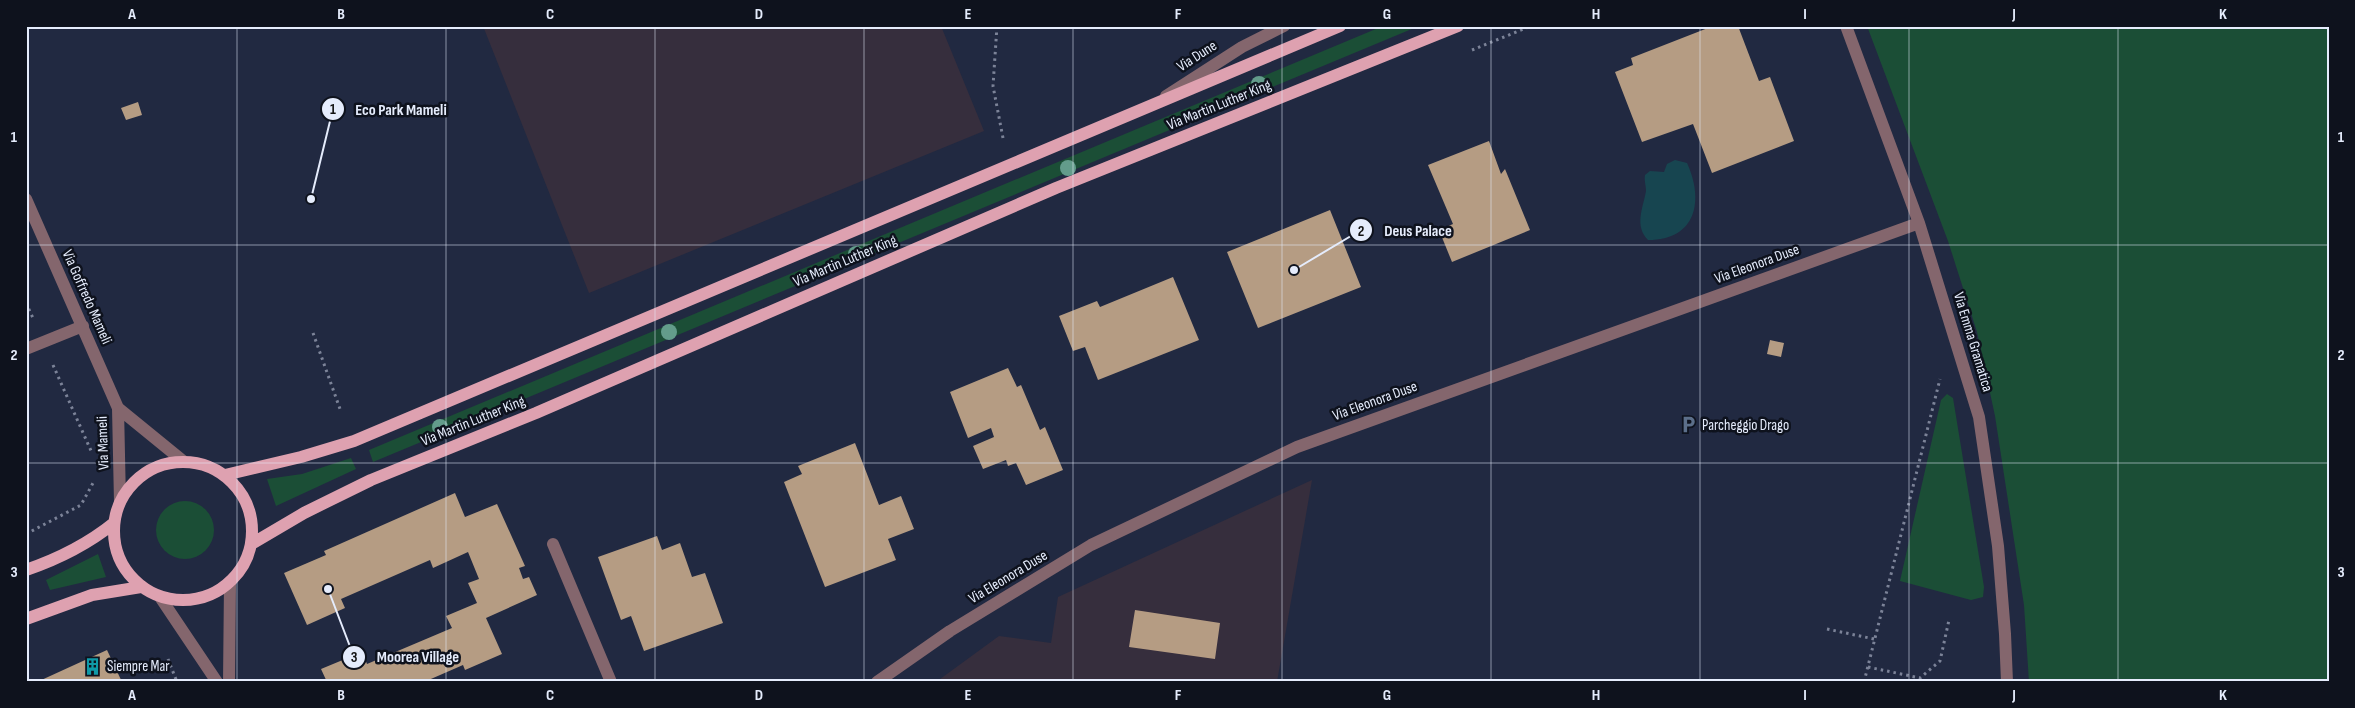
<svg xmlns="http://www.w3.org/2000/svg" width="2355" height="708" font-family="'Sofia Sans Condensed',sans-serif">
	<rect width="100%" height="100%" fill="#212941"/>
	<path fill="#362e3d" d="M483 26H941L984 131 589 293Z
		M1312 480 1277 682H936L999 636 1051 643 1058 597Z"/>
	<path fill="#1b4e36" d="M1383 26H1419L373 462 369 450Z
		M1867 26H2329V682H2029L2024 605 1995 416 1977 332 1948 241Z
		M1947 394 1953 398 1984 587 1983 597 1971 600 1900 581 1941 400Z
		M351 458 356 469 276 506 267 479 302 474Z
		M156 530a29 29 0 1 1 58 0a29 29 0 1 1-58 0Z
		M98 554 106 577 50 590 46 580Z"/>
	<path fill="#174550" d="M1675 160 1687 163C1704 200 1697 240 1648 240 1634 226 1643 208 1646 191 1646 185 1644 181 1645 175L1650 171 1664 172 1667 164Z"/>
	<path fill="#b59c83" d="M1713 26H1738L1759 81 1770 77 1794 141 1712 173 1693 124 1642 142 1615 72 1633 65 1631 58Z
		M138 102 142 115 126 120 121 108Z
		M1489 141 1501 174 1505 169 1530 230 1452 262 1439 230 1453 224 1428 165Z
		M1330 210 1361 287 1258 328 1227 252Z
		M1173 277 1199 340 1098 380 1085 347 1073 351 1059 316 1097 301 1100 307Z
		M1770 340 1784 343 1781 357 1767 354Z
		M1008 368 1017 387 1021 385 1040 430 1045 427 1063 470 1026 485 1016 463 1008 466 1006 460 983 469 973 446 994 437 991 428 968 438 950 392Z
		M855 443 879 505 901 496 914 529 888 539 896 560 825 587 784 482 802 474 798 466Z
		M455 493 465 517 497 504 525 566 519 568 523 579 529 577 537 595 486 618 502 654 465 670 463 665 424 682H327L321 669 362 652 367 664 452 628 446 616 477 603 468 583 479 579 468 552 433 568 430 560 341 599 345 608 307 625 284 573 326 555 324 551Z
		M657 536 662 550 680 543 692 577 705 573 723 623 644 651 631 616 621 620 598 557Z
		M1135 610 1220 623 1215 659 1129 647Z
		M107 650 122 682H37Z"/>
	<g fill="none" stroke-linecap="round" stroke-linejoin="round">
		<path stroke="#7c8398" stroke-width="3" stroke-dasharray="2.5 4" stroke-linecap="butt" d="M997 26 993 86 1003 138
			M1472 50 1531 26
			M26 303 33 318
			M313 333 340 409
			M53 365 92 453
			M26 534 81 505 93 483
			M1827 629 1874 639
			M168 659 177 682
			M1868 667 1920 678 1940 661 1949 620
			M1864 682 1940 379"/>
		<path stroke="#84666d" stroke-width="12" d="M1846 26 1919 223 1979 417 1998 546 2005 634 2007 682
			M1166 96 1242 47 1284 26
			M26 199 118 408 120 502
			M26 349 83 326
			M118 408 183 461
			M553 544 611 682
			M160 597 217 682
			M229 682 230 583
			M877 682 950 631 1091 545 1297 447 1919 223"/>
		<path stroke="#dea1b0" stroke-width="12" d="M114 531a69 69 0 1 1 138 0a69 69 0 1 1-138 0Z
			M225 475 301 457 354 441 1340 26
			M253 543 304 513 371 480 536 413 1056 188 1458 26
			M26 570C58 559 88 544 114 523
			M26 619 92 595 141 587"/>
	</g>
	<g fill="#639c8b">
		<circle cx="1259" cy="84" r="8"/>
		<circle cx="1068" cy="168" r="8"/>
		<circle cx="856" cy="254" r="8"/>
		<circle cx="669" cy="332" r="8"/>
		<circle cx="440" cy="427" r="8"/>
	</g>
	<path fill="none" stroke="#e5ecfc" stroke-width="1" stroke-opacity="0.55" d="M237 26V682M446 26V682M655 26V682M864 26V682M1073 26V682M1282 26V682M1491 26V682M1700 26V682M1909 26V682M2118 26V682M26 245H2329M26 463H2329"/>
	<defs>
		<symbol id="parking-bare" viewBox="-9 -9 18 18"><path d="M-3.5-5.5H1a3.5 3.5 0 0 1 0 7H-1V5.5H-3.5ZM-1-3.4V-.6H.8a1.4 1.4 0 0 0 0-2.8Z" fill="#5c6f8a" stroke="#0e121d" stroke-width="2.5" paint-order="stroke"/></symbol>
		<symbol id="building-bare" viewBox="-9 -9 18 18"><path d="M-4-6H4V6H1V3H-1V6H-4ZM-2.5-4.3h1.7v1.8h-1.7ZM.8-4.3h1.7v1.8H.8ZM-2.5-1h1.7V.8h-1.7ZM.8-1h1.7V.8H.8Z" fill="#0f9aa8" stroke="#0e121d" stroke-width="2.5" paint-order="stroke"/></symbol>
	</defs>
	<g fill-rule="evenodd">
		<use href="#parking-bare" x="1676" y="412" width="25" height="25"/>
		<use href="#building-bare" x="80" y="654" width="25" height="25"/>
	</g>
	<g text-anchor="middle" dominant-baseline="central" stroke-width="5" stroke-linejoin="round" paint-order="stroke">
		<g font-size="15" fill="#e5ecfc" stroke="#0e121d">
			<text transform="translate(1197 56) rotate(-33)">Via Dune</text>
			<text transform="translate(1219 105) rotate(-22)">Via Martin Luther King</text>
			<text transform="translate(845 261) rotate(-23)">Via Martin Luther King</text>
			<text transform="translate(1757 264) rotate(-20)">Via Eleonora Duse</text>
			<text transform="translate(87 297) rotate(66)">Via Goffredo Mameli</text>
			<text transform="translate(1973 342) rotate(73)">Via Emma Gramatica</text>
			<text transform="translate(1375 401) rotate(-20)">Via Eleonora Duse</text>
			<text transform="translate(473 421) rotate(-22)">Via Martin Luther King</text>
			<text transform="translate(103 443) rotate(-92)">Via Mameli</text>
			<text transform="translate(1008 577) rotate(-31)">Via Eleonora Duse</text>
		</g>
		<g font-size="15" fill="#e5ecfc" stroke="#0e121d" text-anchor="start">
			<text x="1702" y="425">Parcheggio Drago</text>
			<text x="107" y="666">Siempre Mar</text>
		</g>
	</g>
	<path fill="none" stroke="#e5ecfc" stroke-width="2" d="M311 199L333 109M1294 270L1361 230M328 589L354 657"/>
	<g fill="#e5ecfc" stroke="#0e121d" stroke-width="2">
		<circle cx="311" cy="199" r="5"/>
		<circle cx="1294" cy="270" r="5"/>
		<circle cx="328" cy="589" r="5"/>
		<circle cx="333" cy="109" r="12"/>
		<circle cx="1361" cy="230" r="12"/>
		<circle cx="354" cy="657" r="12"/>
	</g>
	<g font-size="15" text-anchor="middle" font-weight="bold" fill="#111">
		<text x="333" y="114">1</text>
		<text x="1361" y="236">2</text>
		<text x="354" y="662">3</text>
	</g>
	<g font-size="16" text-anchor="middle" font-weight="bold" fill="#e5ecfc" stroke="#0e121d" stroke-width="5" stroke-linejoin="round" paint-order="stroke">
		<text x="401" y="115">Eco Park Mameli</text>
		<text x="1418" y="236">Deus Palace</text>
		<text x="418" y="662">Moorea Village</text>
	</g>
	<rect width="2355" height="708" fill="none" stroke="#0e121d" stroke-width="55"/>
	<rect x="28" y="28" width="2300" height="652" fill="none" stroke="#e5ecfc" stroke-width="2"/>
	<g font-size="16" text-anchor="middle" font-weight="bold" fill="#e5ecfc">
		<text x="132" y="19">A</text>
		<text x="341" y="19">B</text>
		<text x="550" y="19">C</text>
		<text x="759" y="19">D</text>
		<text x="968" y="19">E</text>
		<text x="1178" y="19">F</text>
		<text x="1387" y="19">G</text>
		<text x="1596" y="19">H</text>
		<text x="1805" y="19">I</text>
		<text x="2014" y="19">J</text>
		<text x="2223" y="19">K</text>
		<text x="14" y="142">1</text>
		<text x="2341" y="142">1</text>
		<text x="14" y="360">2</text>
		<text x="2341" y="360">2</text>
		<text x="14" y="577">3</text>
		<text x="2341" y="577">3</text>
		<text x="132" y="700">A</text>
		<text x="341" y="700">B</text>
		<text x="550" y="700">C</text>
		<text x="759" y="700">D</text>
		<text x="968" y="700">E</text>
		<text x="1178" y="700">F</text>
		<text x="1387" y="700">G</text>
		<text x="1596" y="700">H</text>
		<text x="1805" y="700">I</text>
		<text x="2014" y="700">J</text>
		<text x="2223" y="700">K</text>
	</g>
</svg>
